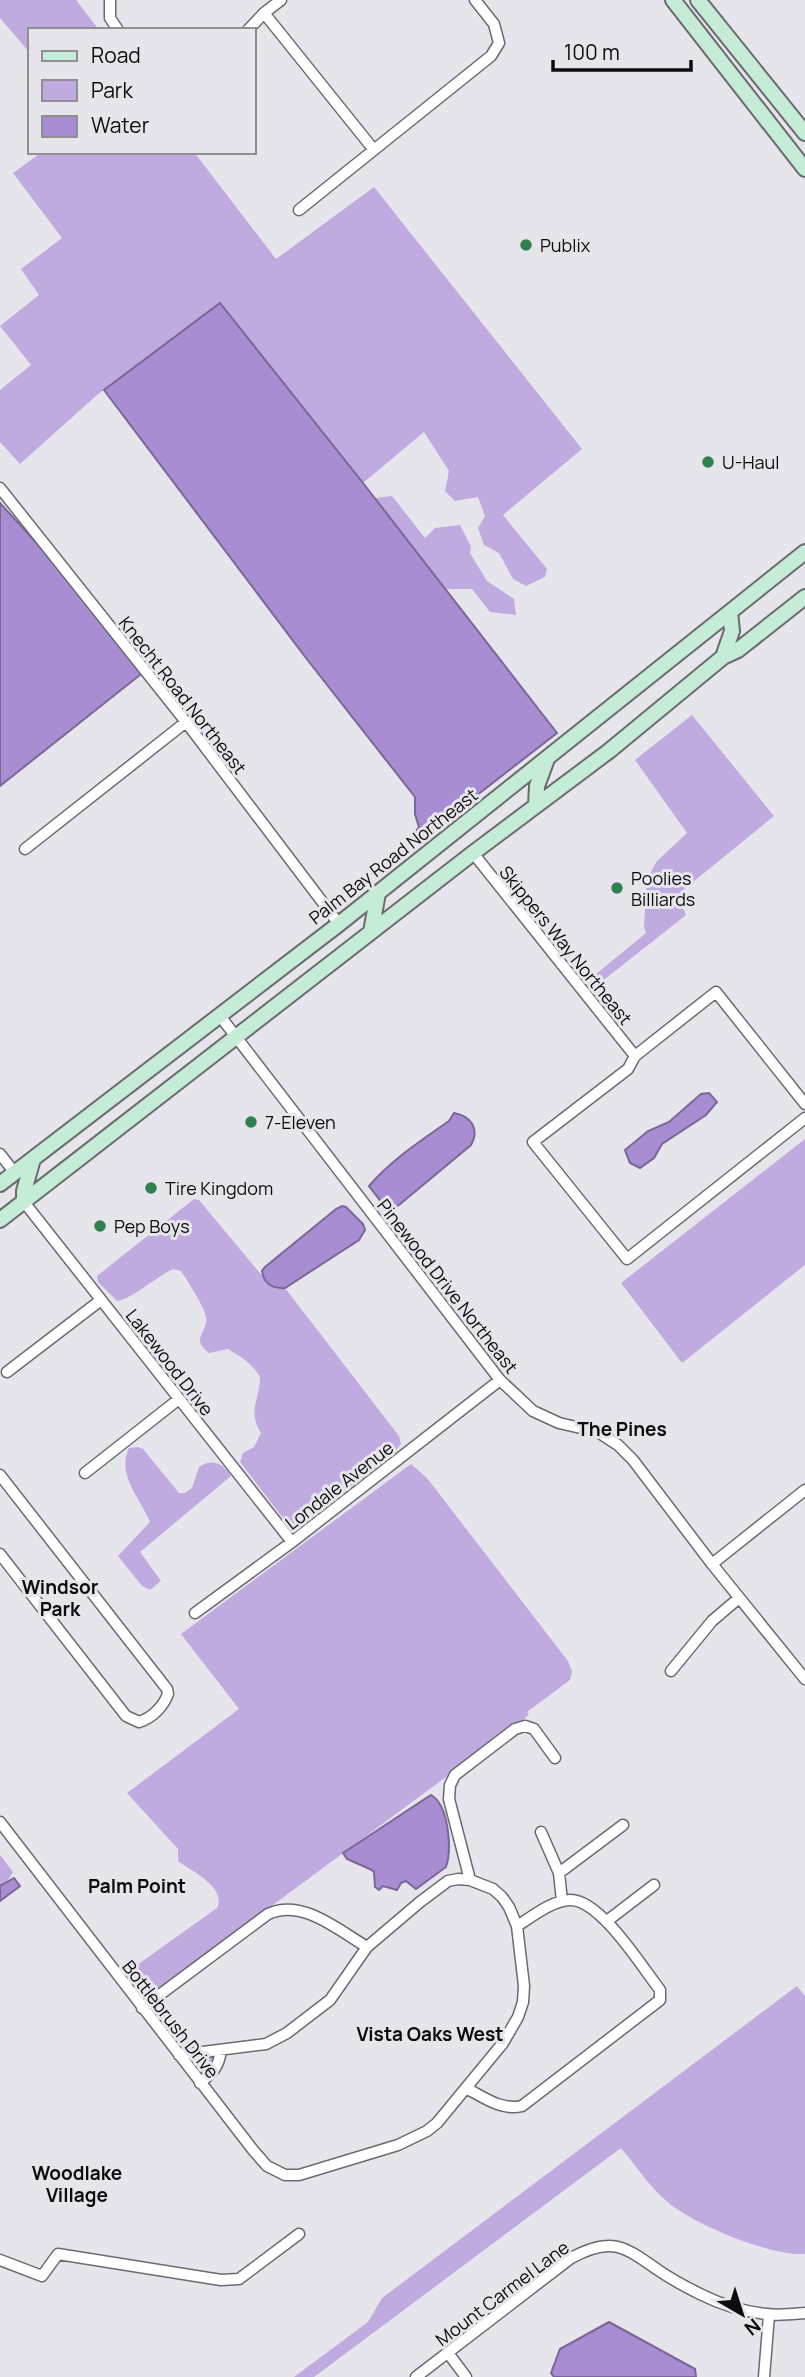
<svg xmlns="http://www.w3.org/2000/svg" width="805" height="2377" font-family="Manrope,sans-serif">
	<rect width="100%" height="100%" fill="#e7e5ec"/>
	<path fill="#bfabe0" d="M0 0H76L99 30H30V53L0 18Z
		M42 152H194L276 259 374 187 582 449 503 515 547 569 545 577 526 586 513 579 499 553 484 545 478 528 485 516 478 497 455 501 445 491 449 471 424 432 363 483 220 303 97 395 20 464 0 442V390L31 365 0 326 39 295 21 269 62 238 13 173Z
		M392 496 425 538 435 528 460 525 471 547 470 553 487 581 514 599 516 615 490 612 472 589H446L375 498Z
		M692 715 774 816 677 895 686 915 596 986 590 979 646 933 644 927 647 879 657 861 687 833 635 760Z
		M805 1139V1265L682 1363 621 1283Z
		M194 1199 199 1200 269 1284 276 1289 285 1288 399 1436 401 1444 391 1456 301 1523 294 1526 286 1522 240 1462 243 1453 254 1447 261 1433C247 1410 260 1400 260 1377 252 1363 241 1357 228 1349L209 1353C189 1338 209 1332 206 1317 205 1308 187 1280 181 1271L173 1269C156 1277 132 1299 117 1301L98 1282 97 1276Z
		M138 1447 143 1449 179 1493H185L192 1488 199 1467C212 1458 223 1463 231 1476L140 1552 161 1581 150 1590 142 1586 118 1556 150 1522C141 1499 116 1475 129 1448Z
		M411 1464 427 1478 568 1661 572 1671 570 1680 527 1712 529 1714 523 1720 150 1996 145 1999 141 1998 125 1978 130 1970 217 1908C227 1887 191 1871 178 1861V1849L127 1793 239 1709 181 1634Z
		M0 1855 13 1872 8 1880 0 1886Z
		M797 1986 805 1996V2254C770 2256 698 2226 670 2204 650 2188 637 2167 621 2148L314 2377H294L368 2322 382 2298Z
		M212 2054 217 2057C212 2065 207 2073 199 2074L192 2066 206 2055Z"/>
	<path fill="#a98dd2" stroke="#7a6697" stroke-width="2" d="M220 303 363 483 557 733 418 841 413 835 419 827 415 814V797L306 658 104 390Z
		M0 503 150 667 0 786Z
		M709 1093 717 1102 706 1115 662 1144 654 1158 640 1168 630 1163 625 1150 648 1131 669 1122 701 1094Z
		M454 1113C471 1116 480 1129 471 1145L399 1205 392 1209 382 1203 369 1186C391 1160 422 1140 449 1121Z
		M342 1206 346 1207 363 1224 365 1230 359 1240 285 1288C273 1289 264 1284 262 1271L265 1267 336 1209Z
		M431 1795C449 1805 452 1849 446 1867L416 1889 406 1881 401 1883 397 1890 383 1886 379 1890 375 1887 374 1872 372 1870 347 1859 343 1853Z
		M14 1878 20 1886 0 1901V1886Z
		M609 2322 695 2369 696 2377H554L551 2373 560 2349Z"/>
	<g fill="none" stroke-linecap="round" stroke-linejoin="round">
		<defs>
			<path id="minor" d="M110 0V18L118 30
				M264 13 374 150
				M248 30 264 13 281 0
				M299 210 491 56 499 43 494 24 475 0
				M0 488 186 722 339 924
				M25 849 186 722
				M473 853 635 1056
				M220 1016 500 1380 533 1411 559 1423 598 1432 618 1445 633 1460 712 1564
				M805 1104 716 992 635 1056 628 1069 533 1142 627 1259 805 1118
				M0 1154 15 1173
				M24 1202 292 1542
				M7 1372 101 1300
				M85 1473 179 1399
				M0 1475 167 1689 168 1694C163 1707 152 1718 139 1722L126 1716 0 1554
				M805 1490 712 1564 805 1679
				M195 1613 292 1542 500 1380
				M671 1671 712 1621 739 1598
				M0 1822 253 2150 267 2166 285 2175H299L398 2145 427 2131 437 2123 503 2043 518 2017 523 2002 524 1986 517 1926 509 1907 502 1897 493 1889 470 1880 458 1879 448 1881 420 1902 367 1947 330 2000 287 2033 266 2044 179 2055
				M541 1832 559 1873
				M470 1880 449 1799 450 1785 455 1775 515 1729 525 1726 534 1729 555 1758
				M562 1901 559 1873 623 1825
				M607 1921 654 1885
				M142 2008 268 1914C302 1898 338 1930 367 1947
				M200 2083C213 2072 219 2067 221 2050
				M466 2088C483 2097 502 2111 522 2106L660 2000V1990C642 1967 600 1899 570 1900 551 1901 533 1916 517 1926
				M0 2260 42 2276 58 2254 221 2280 239 2279 299 2234
				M448 2353 466 2377
				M416 2377 571 2258C611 2236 624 2246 658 2270 671 2279 686 2287 700 2294 720 2304 745 2312 767 2314 779 2316 793 2314 805 2313
				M764 2377 769 2315"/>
			<path id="secondary" d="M673 0 805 169
				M698 0 805 133
				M723 657 732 631 730 612
				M536 805 537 786 547 759
				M371 932 378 893
				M0 1184 339 924 805 552
				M24 1202V1191L33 1159
				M0 1220 473 853 609 751 723 657 738 650 805 597"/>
		</defs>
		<use href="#minor" stroke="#6c6a70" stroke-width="13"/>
		<use href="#secondary" stroke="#6c6a70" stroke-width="18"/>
		<use href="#minor" stroke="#fff" stroke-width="10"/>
		<use href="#secondary" stroke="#c4ecd6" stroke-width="14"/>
	</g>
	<g fill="#318050" stroke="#e7e5ec" stroke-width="2.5">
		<circle cx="526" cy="245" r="7"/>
		<circle cx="708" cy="462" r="7"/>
		<circle cx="617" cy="888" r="7"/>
		<circle cx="251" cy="1122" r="7"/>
		<circle cx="151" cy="1188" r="7"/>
		<circle cx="100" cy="1226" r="7"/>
	</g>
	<g text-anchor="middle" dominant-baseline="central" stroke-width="6" stroke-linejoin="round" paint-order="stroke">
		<g font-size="18" fill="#0c0b0d" stroke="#e7e5ec" text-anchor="start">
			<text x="540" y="245">Publix</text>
			<text x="722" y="462">U-Haul</text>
			<text x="631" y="878">Poolies<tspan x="631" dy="21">Billiards</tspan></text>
			<text x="265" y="1122">7-Eleven</text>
			<text x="165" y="1188">Tire Kingdom</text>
			<text x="114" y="1226">Pep Boys</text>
		</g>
		<g font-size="18" fill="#0c0b0d" stroke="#e7e5ec">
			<text transform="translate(183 695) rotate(52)">Knecht Road Northeast</text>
			<text transform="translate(393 856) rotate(-38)">Palm Bay Road Northeast</text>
			<text transform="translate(566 945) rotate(51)">Skippers Way Northeast</text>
			<text transform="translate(448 1286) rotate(52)">Pinewood Drive Northeast</text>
			<text transform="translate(170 1362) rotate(52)">Lakewood Drive</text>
			<text transform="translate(339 1485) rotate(-38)">Londale Avenue</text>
			<text transform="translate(171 2019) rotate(52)">Bottlebrush Drive</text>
			<text transform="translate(502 2293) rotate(-37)">Mount Carmel Lane</text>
		</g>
		<g font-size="19" font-weight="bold" fill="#0c0b0d" stroke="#e7e5ec">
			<text x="622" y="1429">The Pines</text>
			<text x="60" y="1587">Windsor<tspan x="60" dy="22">Park</tspan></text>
			<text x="137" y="1886">Palm Point</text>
			<text x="430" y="2034">Vista Oaks West</text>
			<text x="77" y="2173">Woodlake<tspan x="77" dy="22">Village</tspan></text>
		</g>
	</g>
	<rect x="28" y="28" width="228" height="126" fill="#e7e5ec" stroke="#8f8e93" stroke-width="2"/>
	<rect x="42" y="51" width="35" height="10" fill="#c4ecd6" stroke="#8f8e93" stroke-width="2"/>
	<text x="91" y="63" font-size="21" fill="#0c0b0d">Road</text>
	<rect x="42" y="80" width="35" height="21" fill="#bfabe0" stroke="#8f8e93" stroke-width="2"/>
	<text x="91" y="98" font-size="21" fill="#0c0b0d">Park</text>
	<rect x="42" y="116" width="35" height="21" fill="#a98dd2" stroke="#8f8e93" stroke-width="2"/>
	<text x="91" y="133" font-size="21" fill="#0c0b0d">Water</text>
	<g transform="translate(742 2314) rotate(141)" stroke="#e7e5ec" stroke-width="5" paint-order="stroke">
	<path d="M0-5L12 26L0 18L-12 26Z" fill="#0c0b0d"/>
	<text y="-10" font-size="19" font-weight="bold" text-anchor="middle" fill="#0c0b0d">N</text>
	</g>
	<path d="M553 60v10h138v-10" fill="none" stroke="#0c0b0d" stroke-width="3.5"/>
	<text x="564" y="60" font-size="21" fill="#0c0b0d" stroke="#e7e5ec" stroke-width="5" paint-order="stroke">100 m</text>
</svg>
